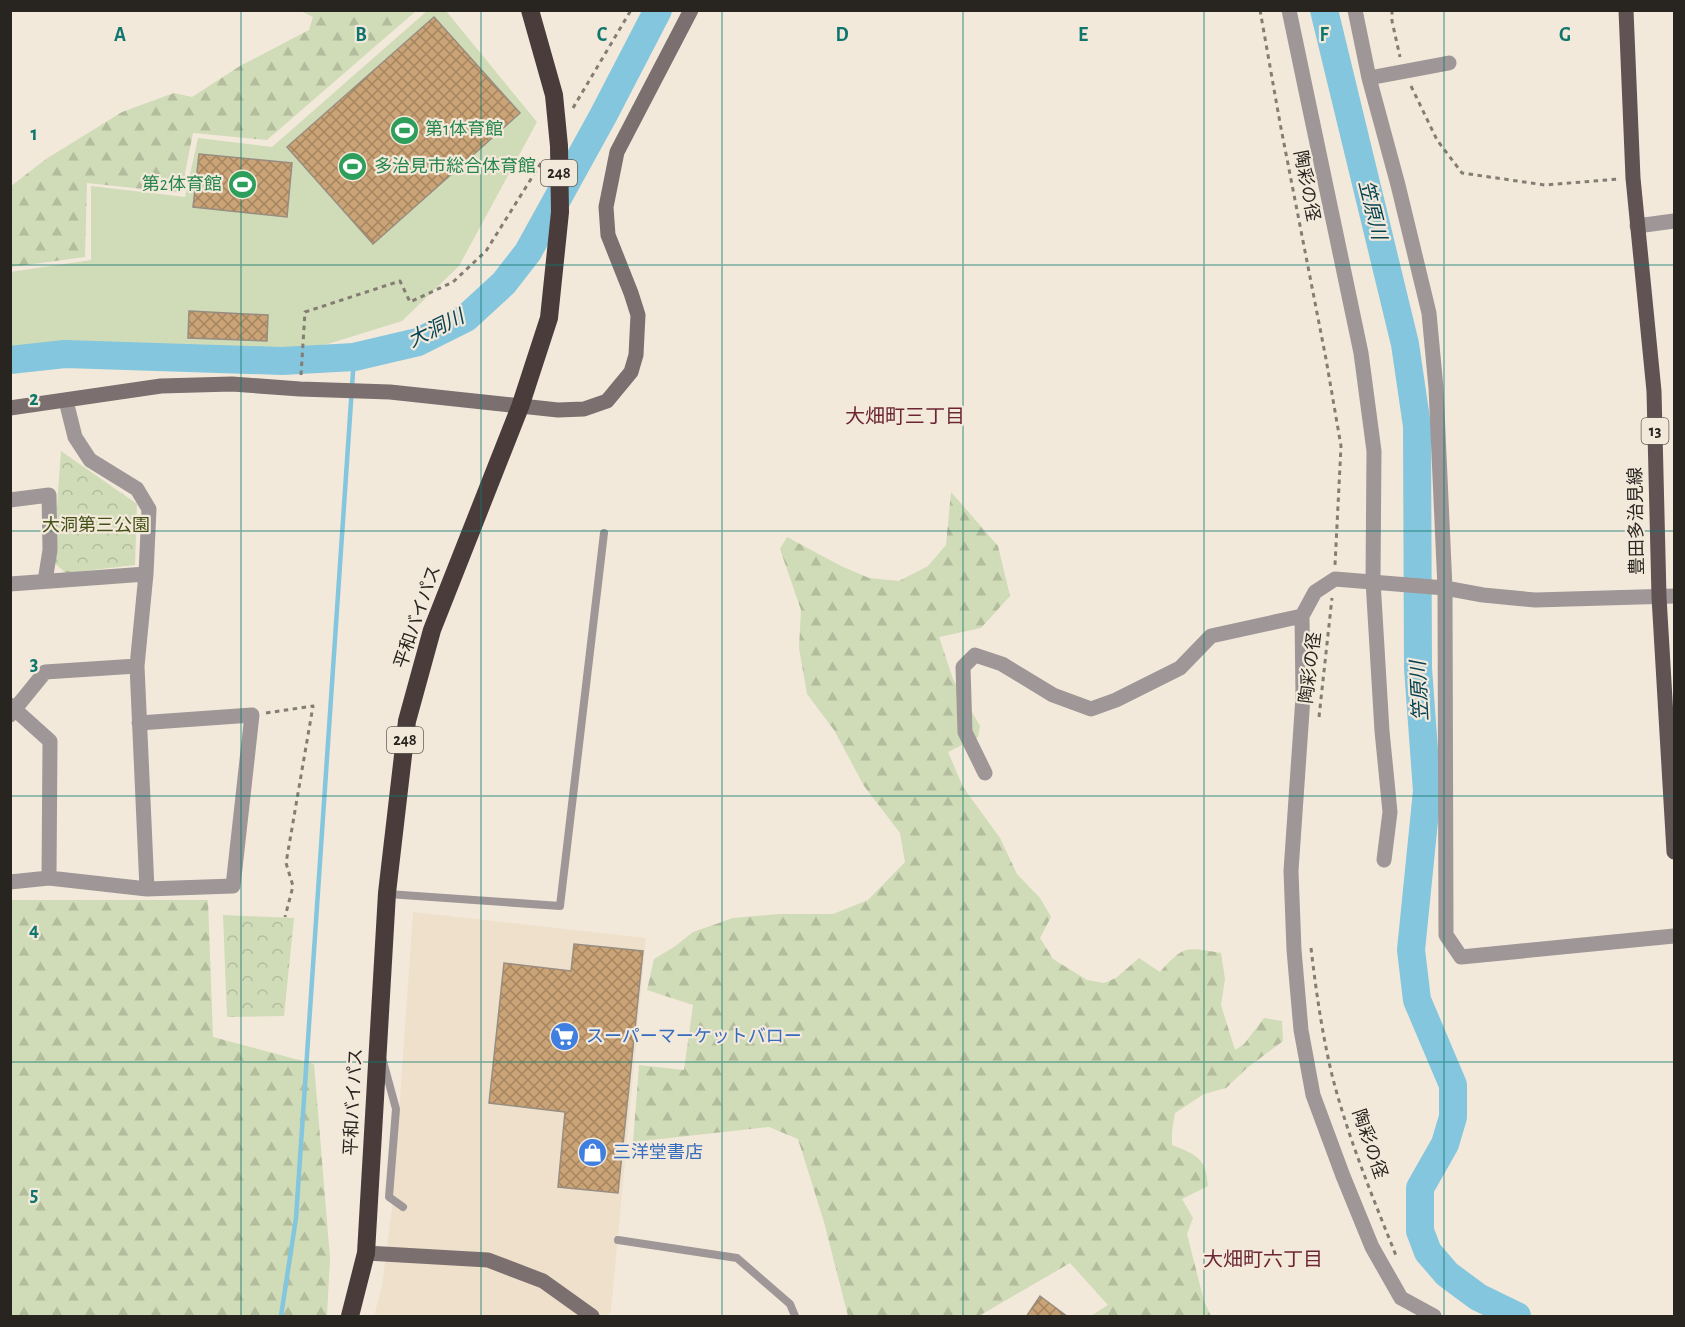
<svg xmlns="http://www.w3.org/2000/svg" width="1685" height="1327" font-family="'Alegreya Sans','Noto Sans JP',sans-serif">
	<defs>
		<pattern id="forest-firs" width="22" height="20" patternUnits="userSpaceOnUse" patternTransform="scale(1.5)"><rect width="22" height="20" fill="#d0dbb7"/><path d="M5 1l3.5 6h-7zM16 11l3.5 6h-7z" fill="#b3bc9d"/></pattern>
		<pattern id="park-crowns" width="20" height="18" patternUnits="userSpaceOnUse" patternTransform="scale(1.5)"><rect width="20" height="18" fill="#d0dbb7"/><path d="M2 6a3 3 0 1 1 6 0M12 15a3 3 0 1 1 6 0" fill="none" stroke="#b3bc9d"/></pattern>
		<pattern id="building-cross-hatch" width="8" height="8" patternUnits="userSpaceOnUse" patternTransform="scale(1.5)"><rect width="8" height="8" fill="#caa376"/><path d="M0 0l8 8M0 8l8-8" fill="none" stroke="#a48560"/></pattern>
	</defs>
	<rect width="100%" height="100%" fill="#f3e9db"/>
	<path fill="#efe0cb" d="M413 912 646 938 611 1311 608 1316H374L382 1286 393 1200Z"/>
	<path fill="url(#forest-firs)" d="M301 11H416L267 140 193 133 181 193 87 183 85 257 11 267V186L46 159 122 112 174 93 192 97 240 66 309 30 313 17Z
		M951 492 998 546 1010 596 981 628 939 637 953 679 980 726 978 737 948 752 963 787 1000 838 1017 874 1040 898 1051 917 1040 938 1053 959 1087 980 1104 983 1116 978 1139 958 1160 972C1184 945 1186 947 1221 953L1225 979 1221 1005 1235 1050 1244 1044 1264 1018 1282 1021 1283 1041 1247 1068 1226 1088 1204 1094 1175 1113 1172 1131V1145C1197 1155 1206 1158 1208 1186L1182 1199 1193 1218 1187 1234 1204 1301 1211 1316H1091L1108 1305 1070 1263 979 1316H848L824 1222 798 1139 769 1127 633 1142 639 1065 684 1070 693 1005 647 990 654 959 674 947 693 932 733 918 779 914H833L868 900 905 862 900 833 864 786 834 730 807 694 799 648 801 610 780 549 787 537 841 566 869 578 899 581 928 566 946 545Z
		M11 900H208L213 1037 314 1064 330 1258 327 1316H11Z"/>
	<path fill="url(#park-crowns)" d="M61 451 137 504 135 565 66 573 53 562Z
		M223 915 294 918 284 1016 227 1017Z"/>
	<path fill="#d0dbb7" d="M427 11H446L537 122 459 266 402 321 328 344 269 353 71 349 11 353 10 272 91 260V186L185 197 198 138 272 147Z"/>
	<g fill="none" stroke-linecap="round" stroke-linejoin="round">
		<path stroke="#83c6dd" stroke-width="4.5" d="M281 1316 296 1218 354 357"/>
		<path stroke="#83c6dd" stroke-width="28" d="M1324 10 1405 344 1417 426 1418 668 1427 791 1411 950 1417 1000 1453 1085V1117L1445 1144 1420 1188V1231L1428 1252 1447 1274 1478 1297 1517 1316
			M10 360 65 354 282 361 354 357 418 342 466 318 504 283 528 252 603 116 658 10"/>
	</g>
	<path fill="url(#building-cross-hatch)" stroke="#988d81" stroke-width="1.5" d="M434 17 520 113 373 244 287 147Z
		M199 154 292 163 287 217 193 207Z
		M189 311 268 315 267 341 188 338Z
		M574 944 643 951 618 1193 558 1187 565 1112 489 1103 504 963 571 971Z
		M1040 1296 1068 1317H1026Z"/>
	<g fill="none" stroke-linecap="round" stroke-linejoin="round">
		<path stroke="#847d74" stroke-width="3" stroke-dasharray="4.5 4.5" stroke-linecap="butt" d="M1260 10 1280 123 1326 359 1341 446 1335 565
			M1392 10V21L1400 57
			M1411 86 1437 140 1462 173 1545 185 1619 179
			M573 108 631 10
			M301 375 305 312 400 281 410 302 453 282 486 251 541 163
			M266 713 313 706 286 863 293 886 285 917
			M1319 717 1332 598
			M1311 948C1316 991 1322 1033 1332 1075 1348 1138 1373 1198 1397 1258"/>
		<path stroke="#9f9797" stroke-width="8" d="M388 894 560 906 604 533
			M383 1061 396 1109 389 1197 403 1207
			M618 1240 737 1258 790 1304 795 1316"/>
		<path stroke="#9f9797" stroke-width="15" d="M1289 10 1361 353 1374 451 1373 581 1382 731 1390 812 1384 860
			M1355 10 1369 78 1398 185 1429 313 1436 388 1445 588 1446 935 1461 957 1674 936
			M1369 78 1449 63
			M1637 226 1674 221
			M66 401 75 437 90 460 137 489 149 509 146 574 137 666 147 889
			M10 500 49 495 50 550 45 581
			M10 584 146 574
			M1302 616 1303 697 1291 871 1294 950 1301 1030 1313 1095 1343 1176 1372 1247 1401 1298 1434 1316
			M10 705 50 741 49 878
			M10 715 45 672 137 666
			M985 773 965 732 963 667 975 655 1002 664 1053 695 1091 709 1116 700 1180 668 1211 636 1302 616 1315 592 1335 579 1445 588 1483 595 1535 600 1674 596
			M10 882 49 878 147 889 233 886 252 715 139 723"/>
		<path stroke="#7b6f6f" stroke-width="15" d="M10 408 161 386 232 384 300 389 390 392 558 410 584 409 607 401 631 372 636 355 638 315 631 293 608 235 606 207 617 152 691 10
			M366 1253 488 1260 543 1281 592 1316"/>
		<path stroke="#615353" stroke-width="15" d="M1626 10 1633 178 1654 391 1659 597 1674 852"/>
		<path stroke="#4b3c3c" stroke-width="18" d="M350 1316 366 1253 387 893 407 721 432 630 520 407 549 318 560 212 559 146 554 95 530 10"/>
	</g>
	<path fill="none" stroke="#0f766e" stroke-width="1.5" stroke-opacity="0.55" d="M241 10V1316M481 10V1316M722 10V1316M963 10V1316M1204 10V1316M1444 10V1316M10 265H1674M10 531H1674M10 796H1674M10 1062H1674"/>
	<defs>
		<symbol id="stadium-disc" viewBox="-11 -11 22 22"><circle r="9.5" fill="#2e9e5b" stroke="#f3e9db"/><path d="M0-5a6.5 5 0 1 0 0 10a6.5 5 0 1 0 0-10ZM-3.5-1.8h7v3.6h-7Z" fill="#fff"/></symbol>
		<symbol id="supermarket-disc" viewBox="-11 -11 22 22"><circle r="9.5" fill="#3f7fe0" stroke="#f3e9db"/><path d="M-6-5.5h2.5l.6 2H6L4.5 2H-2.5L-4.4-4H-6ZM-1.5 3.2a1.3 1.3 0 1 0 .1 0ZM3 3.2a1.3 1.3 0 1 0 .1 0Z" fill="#fff"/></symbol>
		<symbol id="shop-disc" viewBox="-11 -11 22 22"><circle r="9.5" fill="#3f7fe0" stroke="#f3e9db"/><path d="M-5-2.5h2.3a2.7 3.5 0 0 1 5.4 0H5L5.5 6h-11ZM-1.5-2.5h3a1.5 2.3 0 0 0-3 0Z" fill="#fff"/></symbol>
	</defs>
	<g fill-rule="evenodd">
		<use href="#stadium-disc" x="388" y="114" width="33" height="33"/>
		<use href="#stadium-disc" x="336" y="150" width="33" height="33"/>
		<use href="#stadium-disc" x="226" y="168" width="33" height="33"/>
		<use href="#supermarket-disc" x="548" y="1020" width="33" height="33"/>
		<use href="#shop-disc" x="576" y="1136" width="33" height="33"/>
	</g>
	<g text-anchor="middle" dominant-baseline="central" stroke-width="4.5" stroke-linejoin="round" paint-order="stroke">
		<g fill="#f3e9db" stroke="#655f57" stroke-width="1.5">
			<rect x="541" y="160" width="36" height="26" rx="4.5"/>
			<rect x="1641.5" y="418" width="27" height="26" rx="4.5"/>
			<rect x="387" y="727" width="36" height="26" rx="4.5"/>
		</g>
		<g font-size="16" font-weight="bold" fill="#28241f">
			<text x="559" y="173">248</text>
			<text x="1655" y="431">13</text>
			<text x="405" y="740">248</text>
		</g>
		<g font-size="18" fill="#27864d" stroke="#f3e9db" text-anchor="start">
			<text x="425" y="130">第1体育館</text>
			<text x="374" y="167">多治見市総合体育館</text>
			<text x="222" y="185" text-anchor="end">第2体育館</text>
		</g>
		<g font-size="18" fill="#28241f" stroke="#f3e9db">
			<text transform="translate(1306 186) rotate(79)">陶彩の径</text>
			<text transform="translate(1637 521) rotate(-91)">豊田多治見線</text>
			<text transform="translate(418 617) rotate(-71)">平和バイパス</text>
			<text transform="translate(1311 668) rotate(-83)">陶彩の径</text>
			<text transform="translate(354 1102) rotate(-87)">平和バイパス</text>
			<text transform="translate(1369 1144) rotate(71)">陶彩の径</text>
		</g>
		<g font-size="18" fill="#455217" stroke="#f3e9db">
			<text x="96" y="526">大洞第三公園</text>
		</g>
		<g font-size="18" fill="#366cbe" stroke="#f3e9db" text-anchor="start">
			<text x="586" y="1037">スーパーマーケットバロー</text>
			<text x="613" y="1153">三洋堂書店</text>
		</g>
		<g font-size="20" font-style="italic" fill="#054353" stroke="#f3e9db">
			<text transform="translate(1372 210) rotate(76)">笠原川</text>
			<text transform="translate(436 329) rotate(-26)">大洞川</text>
			<text transform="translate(1420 691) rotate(-93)">笠原川</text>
		</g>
		<g font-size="20" fill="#6c2633" stroke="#f3e9db">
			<text x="905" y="417">大畑町三丁目</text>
			<text x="1263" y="1260">大畑町六丁目</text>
		</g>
	</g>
	<g font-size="20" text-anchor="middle" font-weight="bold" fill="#0f766e" stroke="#f3e9db" stroke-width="4.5" stroke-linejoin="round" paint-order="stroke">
		<text x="120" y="41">A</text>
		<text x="361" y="41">B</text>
		<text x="602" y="41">C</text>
		<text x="842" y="41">D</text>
		<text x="1083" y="41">E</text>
		<text x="1324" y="41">F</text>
		<text x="1565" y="41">G</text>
		<text x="34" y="140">1</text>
		<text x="34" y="405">2</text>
		<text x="34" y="670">3</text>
		<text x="34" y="936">4</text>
		<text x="34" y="1201">5</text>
	</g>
	<rect width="1685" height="1327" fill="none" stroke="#28241f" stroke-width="24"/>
</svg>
